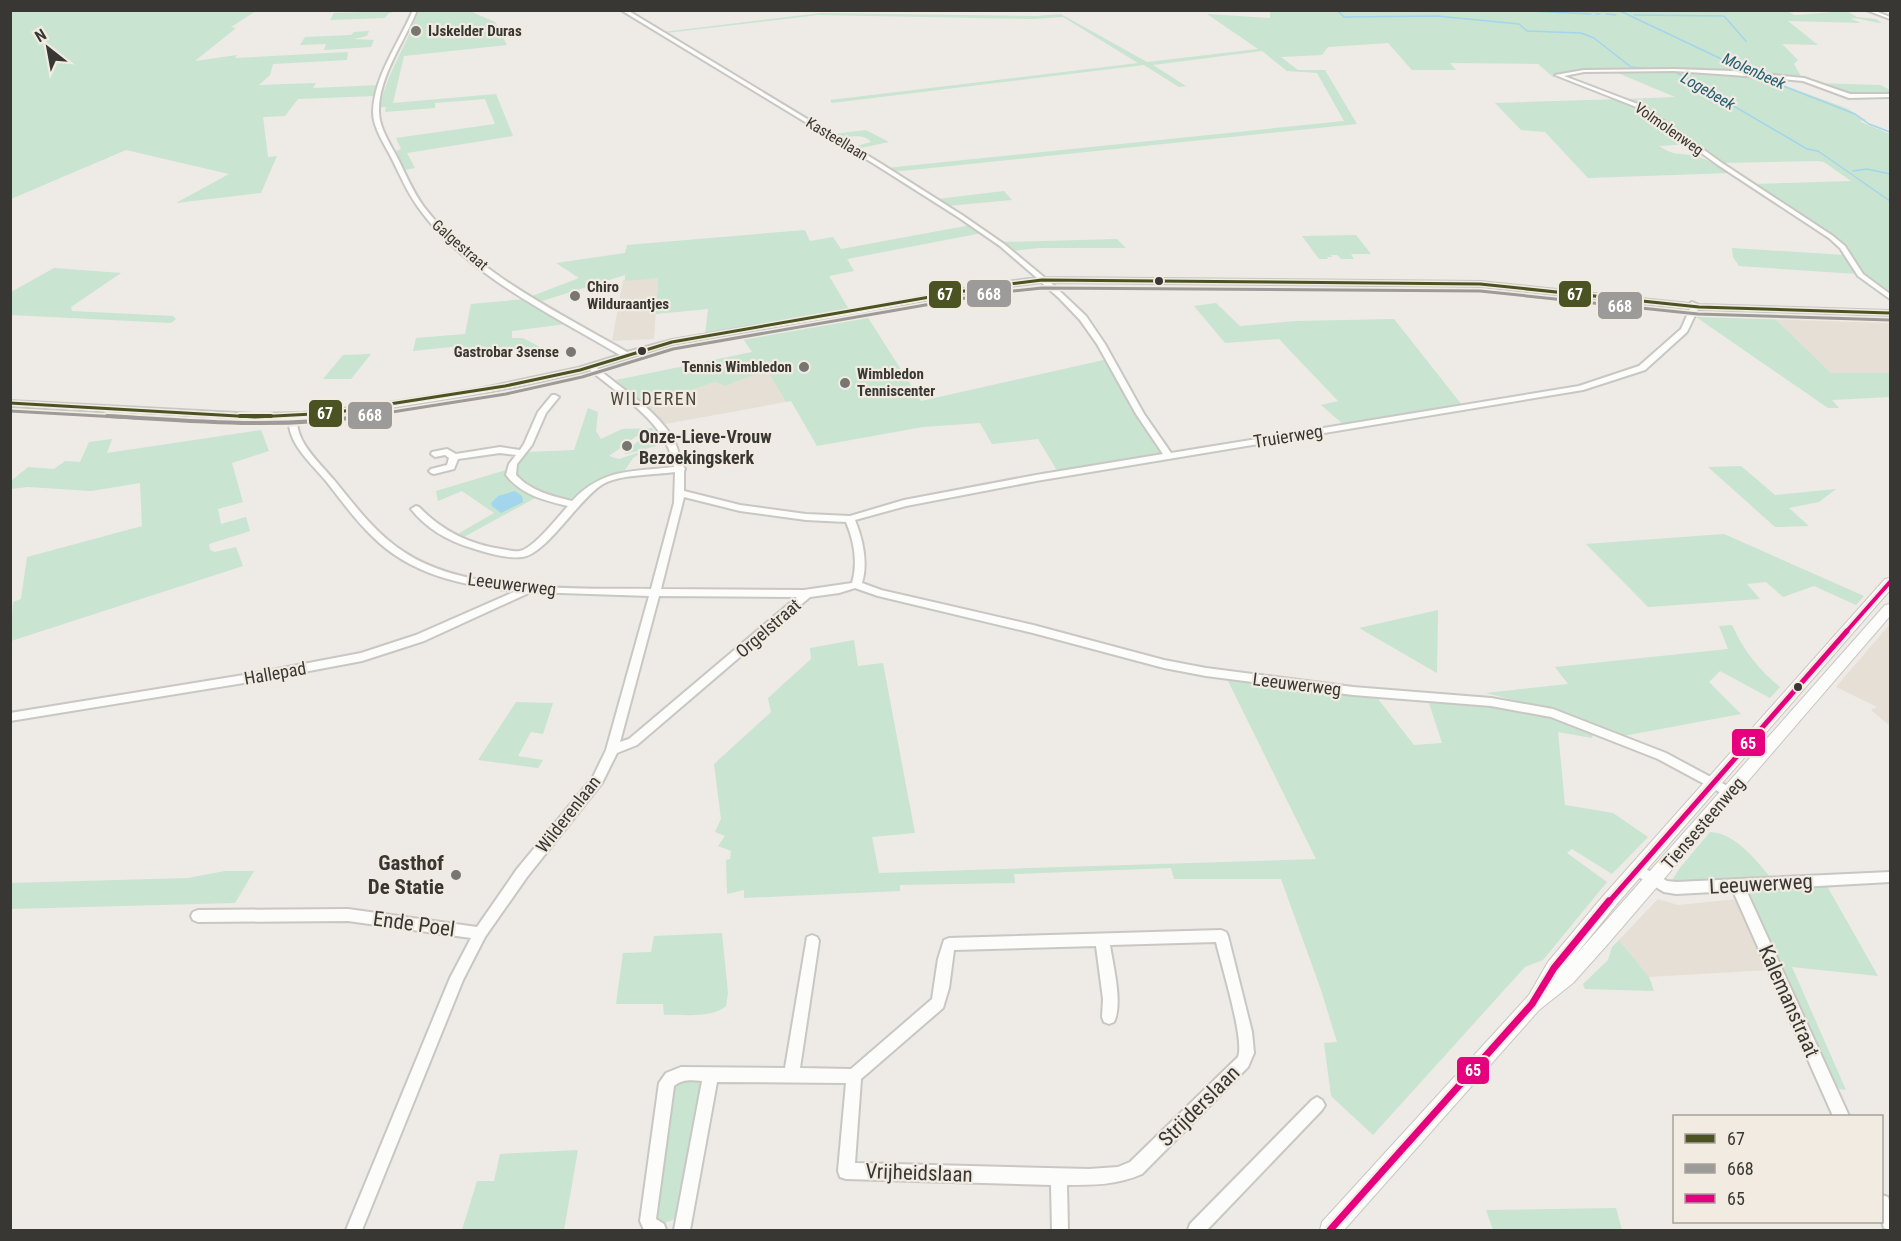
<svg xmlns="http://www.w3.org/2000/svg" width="1901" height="1241" font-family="'Roboto Condensed',sans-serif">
	<rect width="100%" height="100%" fill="#eeeae6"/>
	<path fill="#e6dfd5" d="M658 278 654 339 612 341 623 280Z
		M1768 312 1890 315V373H1831Z
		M767 370 786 402 665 424 646 405 715 382 725 386Z
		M1890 624V726L1871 710 1877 707 1836 687Z
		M1658 899 1678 905 1738 899 1770 970 1649 977 1619 940Z"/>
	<path fill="#c9e4d0" d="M11 11H256L231 27 236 28 195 61 237 55 235 58 348 52 347 60 273 64 270 75 259 85 316 83 313 88 380 85 375 96 298 99 285 116 263 117 268 157 277 156 261 193 176 203 229 174 126 150 11 199Z
		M399 11 389 13 385 18 330 20 334 13Z
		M418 11H474L472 12 495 22 507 45 404 56 393 103 496 94 513 136 407 153 415 168 405 170 396 151 401 149 396 138 495 124 485 99 435 103V108L385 112 386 107H380C387 72 408 44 418 11Z
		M1270 11H1816L1789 12 1795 15 1847 11 1857 17 1876 19 1882 23C1872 23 1860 17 1851 19L1861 23 1788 21 1818 45 1782 44 1798 60 1794 64 1802 78C1764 76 1575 59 1553 77L1538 64 1450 63 1456 70H1412L1388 43 1328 47 1322 55 1281 57 1298 70H1325L1357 124 892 172 886 168 1344 121 1317 73 1287 71 1262 51 1153 65 1186 86 1179 87 1144 65 832 103 830 100 1138 63 1063 17 1032 19 818 15 666 33 663 32 821 13 1036 16 1061 14 1147 62 1258 49 1207 14 1270 18Z
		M369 31 367 36 354 39 374 40 371 47 324 50 326 44 300 45 305 37 351 35 354 32Z
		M1670 70 1759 76 1846 108 1866 120 1859 121 1890 134V295L1864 278 1836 239 1753 184 1851 181 1824 162 1818 161 1721 163 1639 105 1626 99 1675 97 1613 71Z
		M1814 83 1880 85 1890 90V94L1854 96Z
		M1622 99 1635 105 1689 144 1659 146C1673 155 1675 153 1691 155 1704 157 1719 166 1730 173L1588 178 1545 132 1521 130 1495 103Z
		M866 130 889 142 856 149 853 147 871 142C860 130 844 142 833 134Z
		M1004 191 1012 200 947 206 937 199Z
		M971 225 982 233 847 259 854 271 829 276 850 311 705 335 708 309 656 314 658 278 625 281V275L542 301 532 296 579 278 556 263 625 253 627 245 805 230 810 241 833 237 841 249Z
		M1356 235 1371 254H1351L1354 259H1341L1337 255H1331L1332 257H1327L1328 259H1319L1302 236Z
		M1117 239 1126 248H1039L1012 251 1002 242Z
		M1732 248 1845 255 1857 274 1739 266 1733 257Z
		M54 268 121 273 71 307 72 311 173 316 176 319 171 323 11 315V292Z
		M525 299 566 324 512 331V338H523L540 347 459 354 460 346 413 351 416 338 465 334 471 304Z
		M1216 303 1240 326 1296 321 1394 319 1462 405 1344 425 1321 405 1338 401 1279 339 1225 343 1194 306Z
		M1714 309 1768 312 1831 373H1890V397L1832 400 1839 408H1828L1696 317 1700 311 1713 312Z
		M865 313 921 401 1108 359 1136 413 1161 451 1160 453 1058 472 1038 439 992 444 980 423 923 427 817 446 791 401 786 402 767 370 725 386 715 382 646 405 616 380 752 352 739 333Z
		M371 354 351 379H323L343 355Z
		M588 408 598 412 596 431 601 439 622 429 653 428 656 446 627 454H624L646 434 641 433 609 456 619 459 649 449 633 458 621 476 595 482 579 495 569 499 536 490 517 476 515 466 527 452 574 450Z
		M261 430 269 451 232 463 243 502 218 509 221 524 246 517 250 531 209 544 210 550 215 552 236 547 243 566 11 641 13 602 21 599 27 557 142 526 140 483 91 491 28 487 11 489V481L28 467 54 469 65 461 80 462 89 442 112 439 107 453Z
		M1741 466 1775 495 1836 489 1819 502 1789 508 1809 526 1775 527 1708 467Z
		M506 470C512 485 523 491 537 497L462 538 456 535 494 513 462 491 438 501 436 491Z
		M1724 534 1864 596 1856 605 1814 586 1783 597 1766 582 1747 584 1760 599 1648 607 1586 544Z
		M1438 610 1437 673 1359 628Z
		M1732 625C1744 651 1758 669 1780 687L1770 698 1720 671 1709 682 1741 714 1623 736 1557 711 1486 693 1568 684 1555 667 1728 649 1719 626Z
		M854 640 858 666 883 663 915 833 872 837 879 873 1316 859 1227 679 1378 699 1414 745 1442 743 1429 703 1508 708 1542 713 1593 732 1592 738 1558 732 1565 805 1613 813 1648 837 1612 874 1572 849 1567 853 1607 882 1543 960 1525 967 1373 1135 1331 1096 1324 1043 1337 1042 1321 990 1281 879H1174L1171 868 1014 874 1015 883 900 885V891L744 898V890L727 894 726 860 730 859 731 851 718 846 725 836 715 832 721 819 714 764 771 712 768 698 811 659 810 648Z
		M516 702 553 703 543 734 531 732 518 756 543 760 538 768 478 760Z
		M1710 832C1735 833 1756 860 1771 878L1671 882 1679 869Z
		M225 871H254L235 903 11 909V883L188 878Z
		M1827 886 1878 976 1792 967 1846 1090 1835 1088 1749 892Z
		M722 933 728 993 726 1006C711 1019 683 1014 664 1015L663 1004H616L623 953 651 952 654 936Z
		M1619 940 1649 977 1654 991 1585 989 1583 984 1608 960 1612 947Z
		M679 1078 699 1080 702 1086 679 1212 673 1220 664 1223 657 1219 656 1214 669 1090Z
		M578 1150 564 1230H462L477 1181H494L500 1154Z
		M1616 1208 1622 1230H1493L1486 1210Z"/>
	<path fill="#a3d6ec" d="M515 491 522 496 523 502 501 513 492 506 491 503 498 496Z"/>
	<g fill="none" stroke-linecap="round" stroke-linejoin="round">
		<path stroke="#a3d6ec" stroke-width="1.5" d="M1337 10 1344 17 1437 16 1519 24 1527 31 1581 33 1594 38 1631 67 1674 71 1807 149 1818 151 1890 201
			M1508 10 1591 14
			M1618 10 1751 73
			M1596 14H1600
			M1606 14 1616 15
			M1634 15 1724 16 1746 41
			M1760 77 1855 114 1869 124 1890 132
			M1853 171 1867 169 1890 174"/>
		<defs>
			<path id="minor" d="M413 10H417C404 43 378 77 379 112 379 128 391 145 398 159 406 175 413 192 424 207 475 273 556 311 627 352L672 340 860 309 993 284 1037 278 1000 246 958 217 876 165 621 10H627L880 163 962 215 1004 244 1045 278 1480 282 1689 304 1692 302 1699 305 1890 311V315L1698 309 1687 332 1645 370 1583 390 1036 481 906 506 855 520C863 540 868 563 862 583L881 590 1033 625 1164 660 1206 668 1353 687 1491 698 1553 709 1666 753 1733 789 1735 792 1733 795 1729 797 1725 795 1658 759 1551 717 1491 706 1353 695 1206 676 1164 668 1033 633 878 596 855 588 839 593 810 597 637 745 617 753 602 783 527 877 485 937 463 980 362 1230H346L450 978 471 938 348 921 198 922 193 920 191 916 193 912 198 910 348 909 477 927 517 869 593 777 606 750 649 596 531 592 424 641 362 661 256 681 10 721V713L256 673 361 653 416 635 516 591C464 586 411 575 373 537 355 520 341 500 326 481 312 464 287 443 289 419L255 420 10 406V401L255 414 302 413 363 407 479 389 578 368 620 355C551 314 465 274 418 207 407 192 400 175 392 159 385 145 373 128 373 112 374 76 399 43 413 10ZM1041 282 1059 298 1080 320 1097 344 1136 414 1163 454 1036 475 904 500 850 516 806 514 740 505 684 491V471L685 469C680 462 678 445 671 435 652 407 622 389 597 368L672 344 860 313 993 288ZM1050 282 1480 286 1690 309 1681 329 1639 366 1579 386 1171 453 1144 414 1105 344 1086 316ZM590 370C623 398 667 422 674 467 632 472 603 468 572 501 551 496 531 491 516 475L517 464 532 445 546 413 559 397 555 395H552L538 412 524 444 520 450 500 447 456 454 447 449 432 452 431 454 435 457 445 455 449 458 447 465 431 469 429 471 431 473 434 474 454 469 458 459 500 453 516 455 509 464 506 475C522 495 544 500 568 506 558 517 534 548 520 551 515 552 507 550 501 549 469 544 442 531 419 507L416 506 411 509C427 529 448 541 472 548 487 553 507 559 522 557 546 555 579 498 603 484 621 474 654 475 675 472L674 503 651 589C577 588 467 594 404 552 376 534 355 506 334 480 320 463 296 443 297 419 337 416 376 410 415 404 474 395 533 385 590 370ZM684 497 740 511 806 520 846 522C854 541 858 563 852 583L804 590 661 589ZM659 596 797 597 629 739 620 742Z
				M1866 10H1873L1890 17V19Z
				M1674 69 1733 71 1804 78 1850 94H1890V97L1849 98 1803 81 1733 75 1674 71 1584 72 1564 76 1643 106 1722 163 1833 236 1845 246 1863 274 1890 294V299L1858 276 1840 248 1829 238 1718 165 1639 108 1555 75 1584 70Z
				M1637 864 1667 881 1676 882 1890 872V882L1746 890 1849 1116H1833L1733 891 1676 894 1664 892 1632 873 1631 869 1632 865Z
				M1221 930 1226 932 1228 936 1252 1032 1254 1053 1248 1067 1142 1174C1117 1185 1094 1185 1067 1185L1068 1230H1052L1051 1185 846 1179 840 1177 838 1171 846 1083 717 1082 690 1230H674L702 1081C692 1080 682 1079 674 1086L656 1219 664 1224 666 1230H644L640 1221 659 1083 666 1073 681 1067 785 1068 807 937 812 935 817 937 819 941 800 1068 851 1069 932 999 938 959 944 940 949 938ZM1216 942C1221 964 1245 1040 1238 1057L1130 1162 1118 1167 1089 1169 855 1163 861 1079 943 1008 949 988 954 950 1096 946 1103 999 1102 1017 1104 1022 1109 1024 1114 1022C1123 1003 1113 966 1110 945Z
				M1317 1097 1322 1100 1325 1105 1322 1110 1207 1230H1188L1190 1224 1312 1100Z
				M1882 1195 1888 1197 1890 1204V1230L1884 1228 1882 1221Z"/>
			<path id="major" d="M1890 578V590L1616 905 1574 957 1885 605 1890 604V616L1607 945 1573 983 1539 1010 1344 1230H1320L1322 1222 1529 995 1548 962 1604 895 1885 579Z"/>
		</defs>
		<use href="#minor" stroke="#c9c7c3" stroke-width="4"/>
		<use href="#major" stroke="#c9c7c3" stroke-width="2"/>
		<use href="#minor" fill="#fcfcfb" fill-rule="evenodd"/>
		<use href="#major" fill="#fcfcfb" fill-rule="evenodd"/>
		<defs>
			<path id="bus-1-far1" d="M10 403 255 417 332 413 505 386 580 370 672 342 993 286 1042 280 1480 284 1699 307 1890 313"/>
			<path id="bus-1" d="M240 416H271"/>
			<path id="bus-2-far1" d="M10 411 136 418
				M354 418 506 394 582 377 673 349 994 293 1042 288 1480 291 1698 314 1890 320"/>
			<path id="bus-2" d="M107 416C193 421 279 429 364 416"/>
			<path id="bus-3-far2" d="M1845 633 1890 582"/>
			<path id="bus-3-far1" d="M1608 903 1847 631"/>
			<path id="bus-3" d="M1330 1230 1532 1004 1554 968 1609 901"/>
		</defs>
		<use href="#bus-1-far1" stroke="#f1ebe2" stroke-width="6"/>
		<use href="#bus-1" stroke="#f1ebe2" stroke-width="8"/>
		<use href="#bus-2-far1" stroke="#f1ebe2" stroke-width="6"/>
		<use href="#bus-2" stroke="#f1ebe2" stroke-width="8"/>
		<use href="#bus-3-far2" stroke="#f1ebe2" stroke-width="8"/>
		<use href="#bus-3-far1" stroke="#f1ebe2" stroke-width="10"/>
		<use href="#bus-3" stroke="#f1ebe2" stroke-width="11"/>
		<use href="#bus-1-far1" stroke="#4a5321" stroke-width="3"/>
		<use href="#bus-1" stroke="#4a5321" stroke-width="4"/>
		<use href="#bus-2-far1" stroke="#9c9b99" stroke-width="3"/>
		<use href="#bus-2" stroke="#9c9b99" stroke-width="4"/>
		<use href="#bus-3-far2" stroke="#e6007e" stroke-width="4"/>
		<use href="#bus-3-far1" stroke="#e6007e" stroke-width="5"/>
		<use href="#bus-3" stroke="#e6007e" stroke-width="7"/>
	</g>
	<g fill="#787672" stroke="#f1ebe2" stroke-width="2">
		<circle cx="416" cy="31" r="6"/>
		<circle cx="575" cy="296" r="6"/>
		<circle cx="571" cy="352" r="6"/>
		<circle cx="804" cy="367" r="6"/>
		<circle cx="845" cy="383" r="6"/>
		<circle cx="627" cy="446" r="6"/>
		<circle cx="456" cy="875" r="6"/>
	</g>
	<g fill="#393733" stroke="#f1ebe2" stroke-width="2">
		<circle cx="1159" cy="281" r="5"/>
		<circle cx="642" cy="351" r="5"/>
		<circle cx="1798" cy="687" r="5"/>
	</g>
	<g text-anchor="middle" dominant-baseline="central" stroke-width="4.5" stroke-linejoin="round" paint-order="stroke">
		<g font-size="15" font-weight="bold" fill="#393733" stroke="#f1ebe2" text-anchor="start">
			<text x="428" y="31">IJskelder Duras</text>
			<text x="587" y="287">Chiro<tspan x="587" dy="17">Wilduraantjes</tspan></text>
			<text x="559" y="352" text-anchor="end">Gastrobar 3sense</text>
			<text x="792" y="367" text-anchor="end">Tennis Wimbledon</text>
			<text x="857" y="374">Wimbledon<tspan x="857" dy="17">Tenniscenter</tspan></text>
		</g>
		<g font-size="15" fill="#393733" stroke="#f1ebe2">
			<text transform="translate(1669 129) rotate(35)">Volmolenweg</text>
			<text transform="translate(837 139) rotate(31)">Kasteellaan</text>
			<text transform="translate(460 245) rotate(41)">Galgestraat</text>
		</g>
		<g font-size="16" font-style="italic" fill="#235e74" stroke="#f1ebe2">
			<text transform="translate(1754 71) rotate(24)">Molenbeek</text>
			<text transform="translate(1708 91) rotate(30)">Logebeek</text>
		</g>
		<g font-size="18" letter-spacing="1.5" fill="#4e4a42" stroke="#f1ebe2">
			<text x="654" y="398">WILDEREN</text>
		</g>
		<g font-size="18" font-weight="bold" fill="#393733" stroke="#f1ebe2" text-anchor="start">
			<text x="639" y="436">Onze-Lieve-Vrouw<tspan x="639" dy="21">Bezoekingskerk</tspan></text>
		</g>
		<g font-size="18" fill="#393733" stroke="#f1ebe2">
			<text transform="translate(1288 436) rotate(-9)">Truierweg</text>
			<text transform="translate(512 584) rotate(7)">Leeuwerweg</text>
			<text transform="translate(768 628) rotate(-41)">Orgelstraat</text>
			<text transform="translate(275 673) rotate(-10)">Hallepad</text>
			<text transform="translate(1297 684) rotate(7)">Leeuwerweg</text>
			<text transform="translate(568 814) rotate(-52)">Wilderenlaan</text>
			<text transform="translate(1703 823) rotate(-49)">Tiensesteenweg</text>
		</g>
		<g font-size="21" font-weight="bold" fill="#393733" stroke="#f1ebe2" text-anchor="end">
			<text x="444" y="863">Gasthof<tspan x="444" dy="24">De Statie</tspan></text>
		</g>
		<g font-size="21" fill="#393733" stroke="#f1ebe2">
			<text transform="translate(1761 884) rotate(-3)">Leeuwerweg</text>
			<text transform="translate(414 924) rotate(8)">Ende Poel</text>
			<text transform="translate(1789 1001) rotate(66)">Kalemanstraat</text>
			<text transform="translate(1199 1106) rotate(-45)">Strijderslaan</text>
			<text transform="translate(919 1173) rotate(2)">Vrijheidslaan</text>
		</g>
	</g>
	<g stroke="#f1ebe2" stroke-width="2">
		<rect x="966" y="279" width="46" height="29" rx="6" fill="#9c9b99"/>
		<rect x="1558" y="280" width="34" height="28" rx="6" fill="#4a5321"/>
		<rect x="928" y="280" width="34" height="29" rx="6" fill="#4a5321"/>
		<rect x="1597" y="291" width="46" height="29" rx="6" fill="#9c9b99"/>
		<rect x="308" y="399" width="35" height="29" rx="6" fill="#4a5321"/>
		<rect x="347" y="401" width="46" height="29" rx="6" fill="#9c9b99"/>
		<rect x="1731" y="728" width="35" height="29" rx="6" fill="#e6007e"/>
		<rect x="1456" y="1056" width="34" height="29" rx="6" fill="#e6007e"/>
	</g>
	<g font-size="16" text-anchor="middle" font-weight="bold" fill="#fff">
		<text x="989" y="300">668</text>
		<text x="1575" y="300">67</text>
		<text x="945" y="300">67</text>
		<text x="1620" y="312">668</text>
		<text x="325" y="419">67</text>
		<text x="370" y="421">668</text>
		<text x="1748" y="749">65</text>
		<text x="1473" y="1076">65</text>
	</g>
	<rect width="1901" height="1241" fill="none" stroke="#393733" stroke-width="24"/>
	<rect x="1673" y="1115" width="210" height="108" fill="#f1ebe2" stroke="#a7a39c" stroke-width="1.5"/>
	<rect x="1685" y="1134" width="30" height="9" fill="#4a5321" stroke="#a7a39c" stroke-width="1.5"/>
	<text x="1727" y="1145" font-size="18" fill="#393733">67</text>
	<rect x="1685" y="1164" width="30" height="9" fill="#9c9b99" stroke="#a7a39c" stroke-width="1.5"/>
	<text x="1727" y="1175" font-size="18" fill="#393733">668</text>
	<rect x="1685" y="1194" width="30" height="9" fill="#e6007e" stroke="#a7a39c" stroke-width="1.5"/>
	<text x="1727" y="1205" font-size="18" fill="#393733">65</text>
	<g transform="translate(48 48) rotate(329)" stroke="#f1ebe2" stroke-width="4.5" paint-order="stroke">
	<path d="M0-4.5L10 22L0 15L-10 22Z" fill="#393733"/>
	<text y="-9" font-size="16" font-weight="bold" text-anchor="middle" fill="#393733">N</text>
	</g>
</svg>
